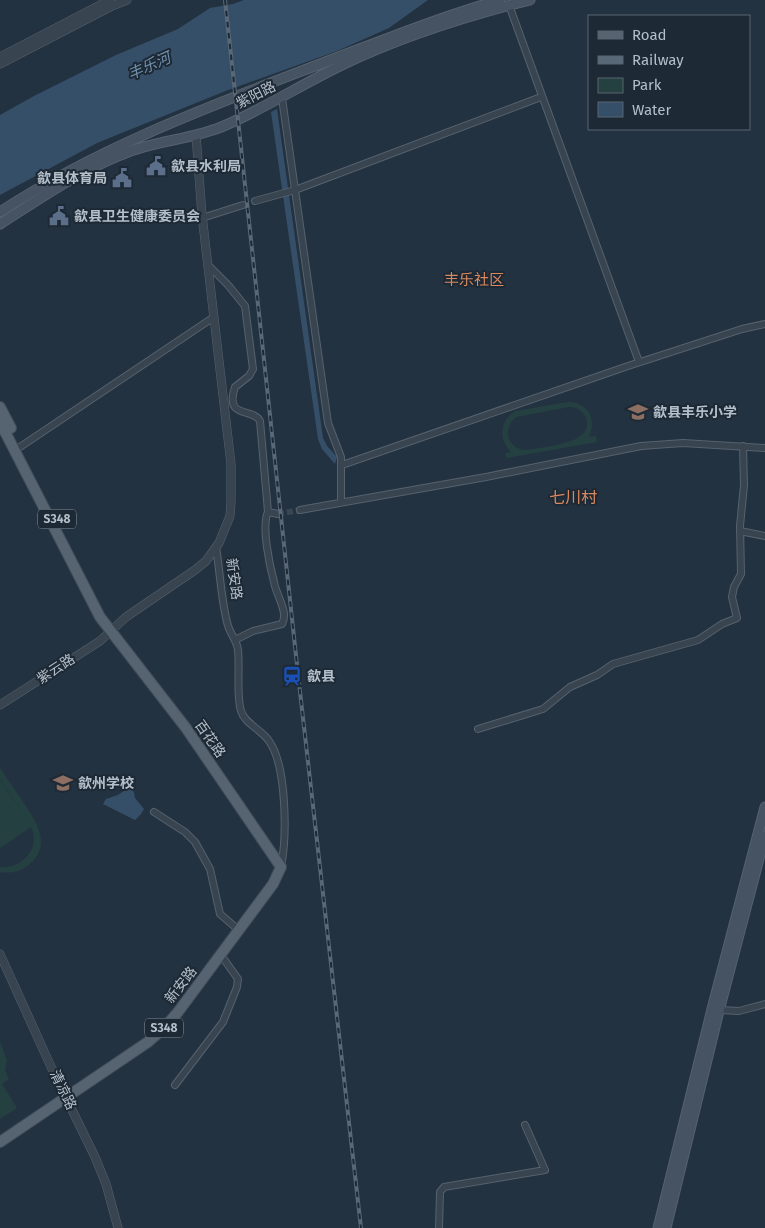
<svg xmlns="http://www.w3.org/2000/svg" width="765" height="1228" font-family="'Fira Sans','Noto Sans SC',sans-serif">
	<rect width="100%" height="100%" fill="#233240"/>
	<path fill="#254041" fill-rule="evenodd" d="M568 402C588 402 597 420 589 437L596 436 597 442 506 458 505 453 511 452C498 439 500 421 515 411ZM569 407C576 407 582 410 585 416 599 444 542 447 525 450 507 448 502 429 516 417Z
		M0 768C7 778 14 789 22 800 34 819 52 841 32 862 23 871 12 874 0 872V867C23 869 41 848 31 827L0 848V780L31 825 0 779Z
		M0 1041 7 1061 5 1070 9 1079 2 1084 17 1108 0 1119Z"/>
	<path fill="#364f68" d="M244 0H428L389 28 337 51 228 90 97 143 0 195V115L34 96 116 55 178 29 210 8 233 4Z
		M277 109 323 438 327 446 337 457 335 464 322 449 318 439 271 112Z
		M131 786 133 788 135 798 144 809 141 814 135 820 103 804 106 799 118 795Z"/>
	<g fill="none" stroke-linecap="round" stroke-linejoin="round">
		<path stroke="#394755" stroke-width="6" stroke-dasharray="6 3" stroke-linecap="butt" d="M278 514 300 510"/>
		<defs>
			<path id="minor" d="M509 5 639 362
				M282 98 328 423 341 457V502
				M255 201 295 190 541 97
				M202 218 243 205
				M208 265 228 285 245 306 253 369 249 376 235 387C224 420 253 407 260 421L268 512C261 526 270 567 274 582 276 595 289 612 282 624L253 631 235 640
				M20 447 214 317
				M342 465 628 366 742 329 765 324
				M300 510 486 477 641 446 683 443 765 448
				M268 512 278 514
				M740 531 765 536
				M216 547C220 572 221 598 227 622 229 633 237 640 238 650 240 668 236 695 241 711 245 724 262 730 269 741 287 766 287 837 281 867
				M478 729 543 709 570 687 597 675 613 664 698 640 722 624 737 618 732 597 734 587 741 574 740 526 744 485 743 446
				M154 812 185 832 195 842 210 869 220 914 234 926
				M720 1010 739 1011 765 1004
				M175 1085 223 1022 237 987 238 979 221 955
				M439 1228 440 1192 444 1187 545 1170 525 1125"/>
			<path id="tertiary" d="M0 57 110 0
				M0 64 112 6 127 0
				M0 705 100 641 126 617 195 570 206 561 219 543 230 516 231 502V464L202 215 196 135
				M0 954 52 1069 95 1157 106 1184 118 1228"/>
			<path id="secondary" d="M0 212C96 149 205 108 312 67 374 44 436 18 500 0
				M0 224C41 198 82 169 128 152 160 140 195 139 226 125 267 107 304 83 344 64 403 36 466 16 530 0
				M658 1228 713 1005 765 807
				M666 1228 720 1007 765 836"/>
			<path id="primary" d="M0 407 11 428
				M0 422 100 617 186 728 281 867
				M0 1142 148 1042 165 1027 178 1012 273 884 281 867"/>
		</defs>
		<use href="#minor" stroke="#56626d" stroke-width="8"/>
		<use href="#tertiary" stroke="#56626d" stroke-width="9"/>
		<use href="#secondary" stroke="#56626d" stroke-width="11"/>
		<use href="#primary" stroke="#414d59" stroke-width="12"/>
		<use href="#minor" stroke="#384450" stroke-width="6"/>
		<use href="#tertiary" stroke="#384450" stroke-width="8"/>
		<use href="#secondary" stroke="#455363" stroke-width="9"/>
		<use href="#primary" stroke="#566370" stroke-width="10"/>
		<defs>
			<path id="rail" d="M225 0 298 674 361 1228"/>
		</defs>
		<use href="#rail" stroke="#596877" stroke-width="4"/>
		<use href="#rail" stroke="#1d2935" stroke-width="2" stroke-dasharray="5.5" stroke-linecap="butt"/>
	</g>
	<defs>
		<symbol id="civic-bare" viewBox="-9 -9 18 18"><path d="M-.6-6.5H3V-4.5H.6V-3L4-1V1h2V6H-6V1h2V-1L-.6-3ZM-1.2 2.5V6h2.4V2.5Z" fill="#5c6f8a" stroke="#1d2935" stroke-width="2.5" paint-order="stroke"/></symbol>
		<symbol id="school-bare" viewBox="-9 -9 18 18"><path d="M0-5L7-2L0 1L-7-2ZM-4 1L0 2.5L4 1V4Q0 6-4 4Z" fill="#8d6e63" stroke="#1d2935" stroke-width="2.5" paint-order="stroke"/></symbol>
		<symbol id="station-bare" viewBox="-9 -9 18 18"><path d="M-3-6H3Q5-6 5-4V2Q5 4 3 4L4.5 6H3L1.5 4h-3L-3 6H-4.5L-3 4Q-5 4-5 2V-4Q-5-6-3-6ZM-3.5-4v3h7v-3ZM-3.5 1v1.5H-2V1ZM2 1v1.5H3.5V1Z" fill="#1a4fb4" stroke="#1d2935" stroke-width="2.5" paint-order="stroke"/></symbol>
	</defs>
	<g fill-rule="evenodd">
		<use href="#civic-bare" x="142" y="152" width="28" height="28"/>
		<use href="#civic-bare" x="108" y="164" width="28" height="28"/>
		<use href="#civic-bare" x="45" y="202" width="28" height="28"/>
		<use href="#school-bare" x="624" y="398" width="28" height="28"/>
		<use href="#station-bare" x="278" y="662" width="28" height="28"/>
		<use href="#school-bare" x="49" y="769" width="28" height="28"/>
	</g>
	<g text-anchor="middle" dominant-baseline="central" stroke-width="4" stroke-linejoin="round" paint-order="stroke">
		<g fill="#1d2935" stroke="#87929d" stroke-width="1">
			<rect x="38" y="509.5" width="38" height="19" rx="4"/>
			<rect x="145" y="1018.5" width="38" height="19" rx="4"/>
		</g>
		<g font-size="12" font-weight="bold" fill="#b4bfca">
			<text x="57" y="519">S348</text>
			<text x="164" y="1028">S348</text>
		</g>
		<g font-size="14" fill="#b4bfca" stroke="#1d2935">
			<text transform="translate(256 95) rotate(-27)">紫阳路</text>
			<text transform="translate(234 579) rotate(82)">新安路</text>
			<text transform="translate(56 669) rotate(-33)">紫云路</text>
			<text transform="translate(210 739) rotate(55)">百花路</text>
			<text transform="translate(181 985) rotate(-52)">新安路</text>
			<text transform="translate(63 1090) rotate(64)">清凉路</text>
		</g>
		<g font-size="14" font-weight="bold" fill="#b4bfca" stroke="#1d2935" text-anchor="start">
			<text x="171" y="166">歙县水利局</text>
			<text x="107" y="178" text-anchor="end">歙县体育局</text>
			<text x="74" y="216">歙县卫生健康委员会</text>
			<text x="653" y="412">歙县丰乐小学</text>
			<text x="307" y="676">歙县</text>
			<text x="78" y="783">歙州学校</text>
		</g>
		<g font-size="15" font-style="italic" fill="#7292af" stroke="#1d2935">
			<text transform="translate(149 66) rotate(-24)">丰乐河</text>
		</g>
		<g font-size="15" fill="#da895f" stroke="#1d2935">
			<text x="474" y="280">丰乐社区</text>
		</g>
		<g font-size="16" fill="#da895f" stroke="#1d2935">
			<text x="573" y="497">七川村</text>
		</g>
	</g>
	<rect x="588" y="15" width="162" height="115" fill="#1d2935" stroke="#596571"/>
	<rect x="598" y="31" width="25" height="8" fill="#566370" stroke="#596571"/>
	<text x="632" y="40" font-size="15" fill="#b4bfca">Road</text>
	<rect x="598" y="56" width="25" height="8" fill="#596877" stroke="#596571"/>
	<text x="632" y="65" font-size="15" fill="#b4bfca">Railway</text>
	<rect x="598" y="78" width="25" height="15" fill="#254041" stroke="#596571"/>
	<text x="632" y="90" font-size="15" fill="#b4bfca">Park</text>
	<rect x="598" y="102" width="25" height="15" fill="#364f68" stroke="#596571"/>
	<text x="632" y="115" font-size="15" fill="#b4bfca">Water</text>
</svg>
